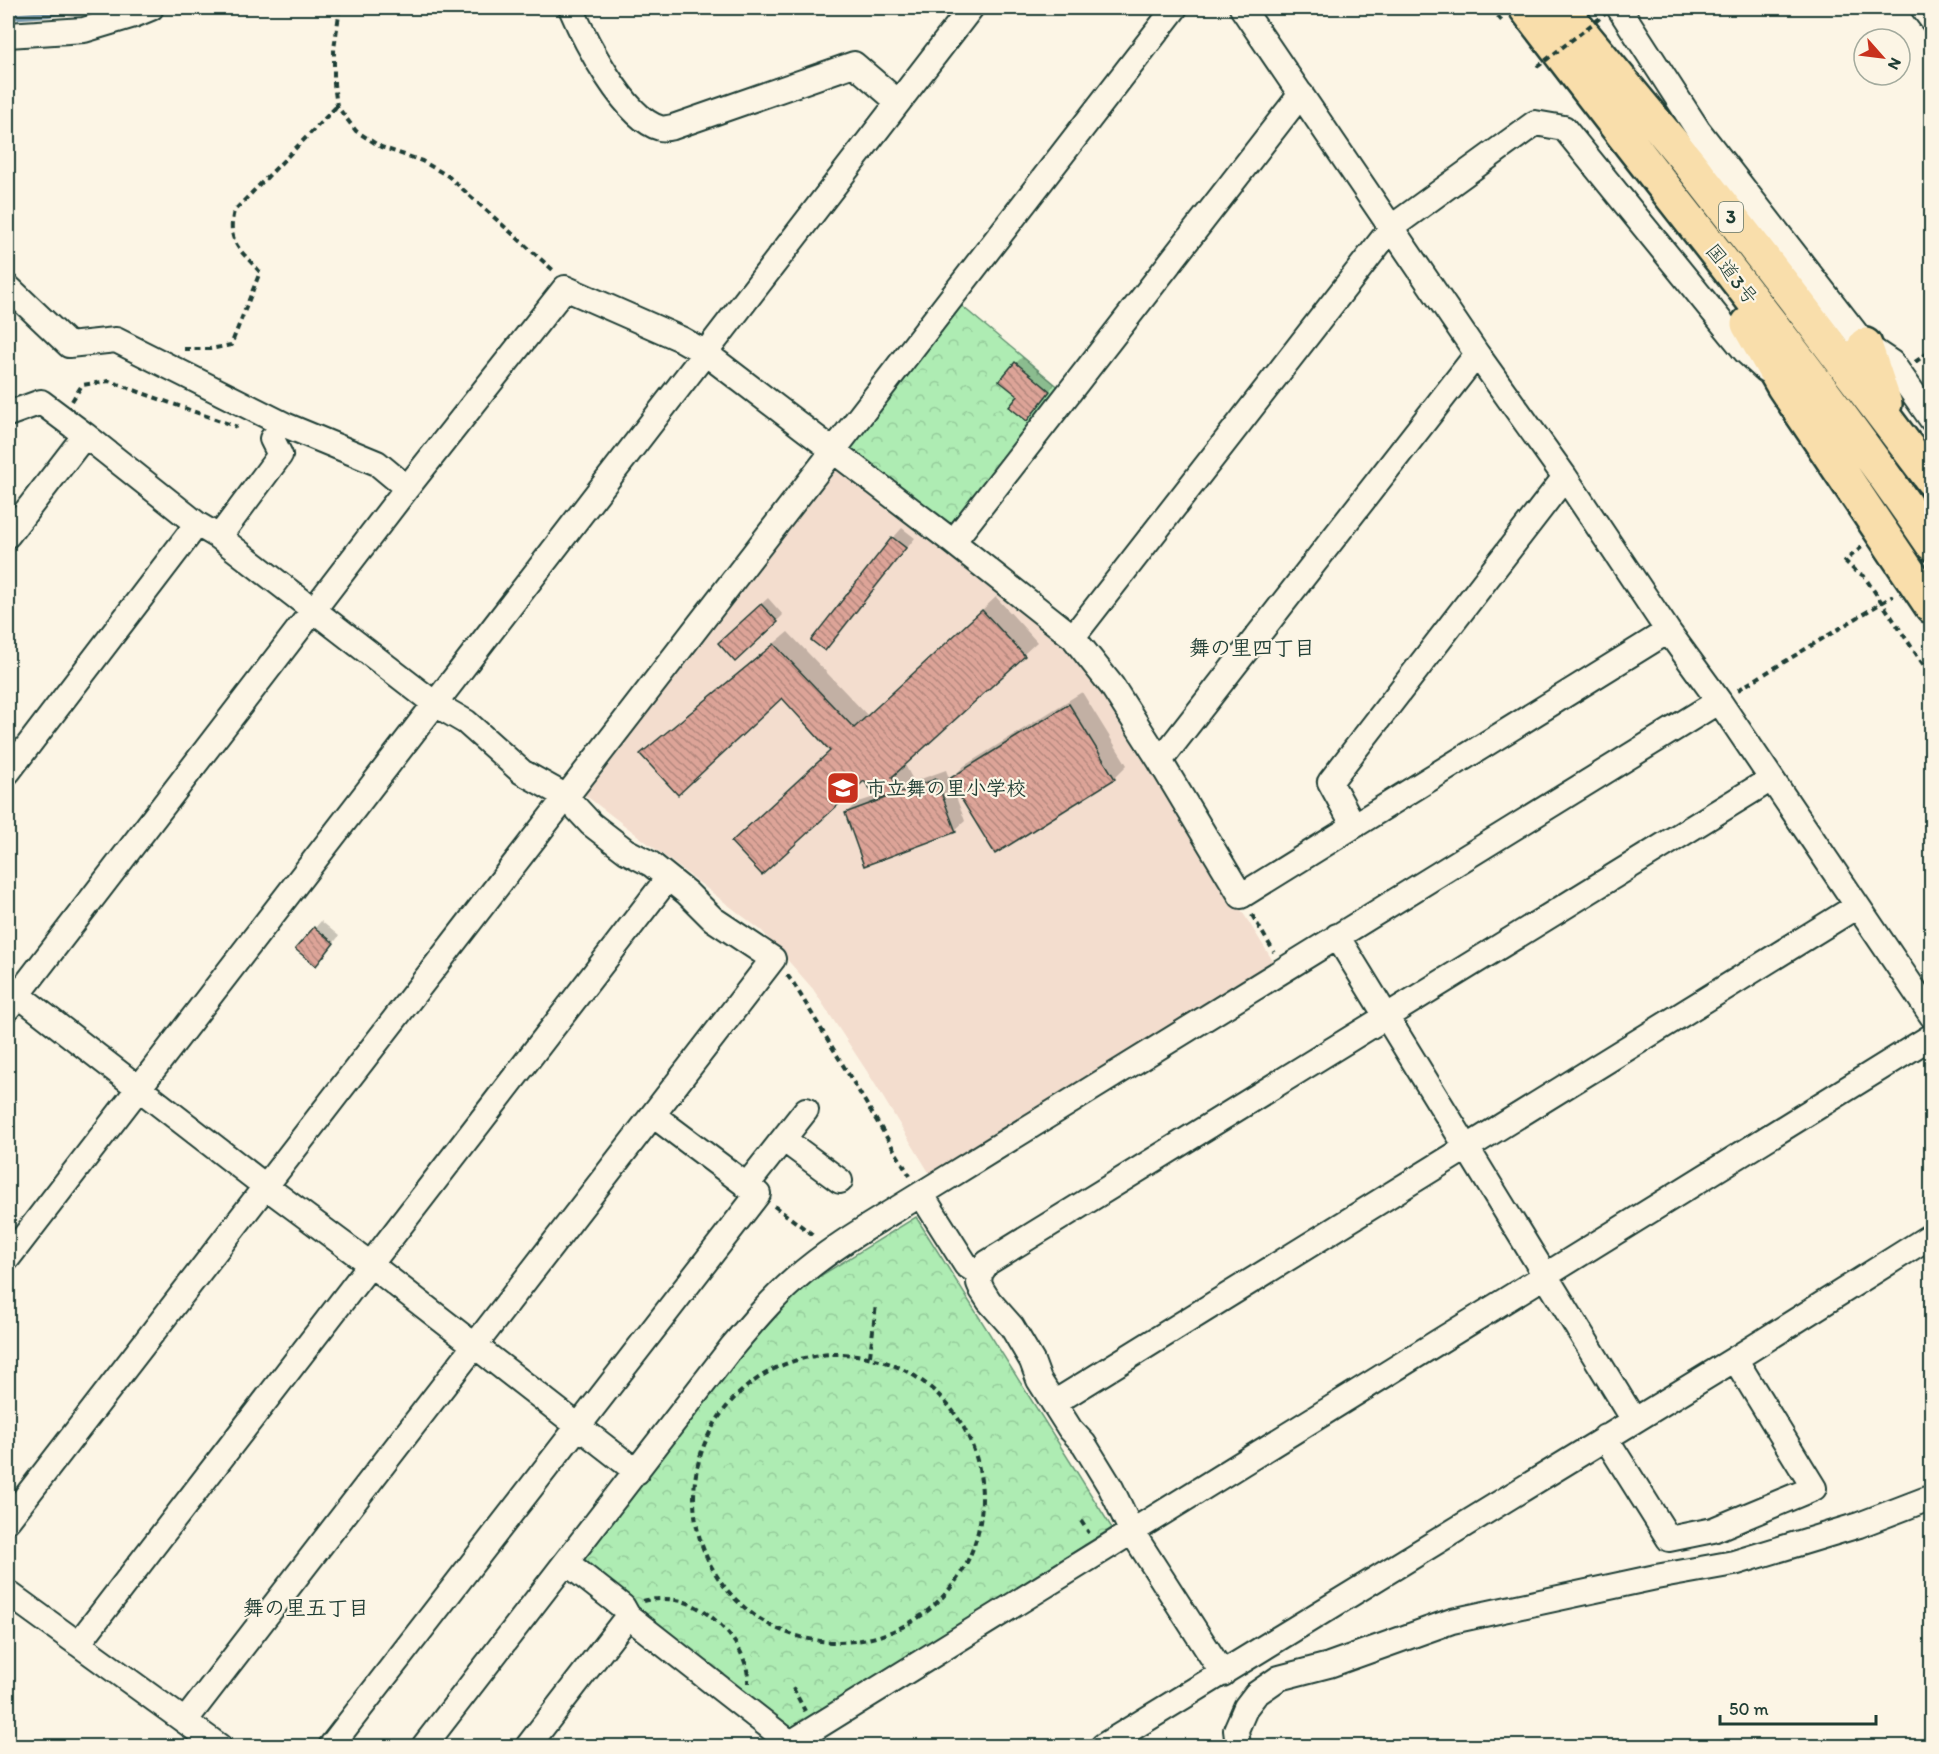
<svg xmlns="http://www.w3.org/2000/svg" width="1939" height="1754" font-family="Itim,'Klee One',sans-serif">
	<defs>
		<pattern id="park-crowns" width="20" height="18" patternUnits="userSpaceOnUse" patternTransform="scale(1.5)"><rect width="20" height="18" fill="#aeecb3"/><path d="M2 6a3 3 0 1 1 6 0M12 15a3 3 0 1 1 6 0" fill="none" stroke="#95cb9b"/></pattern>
		<pattern id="building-back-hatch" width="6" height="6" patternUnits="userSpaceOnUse" patternTransform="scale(1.5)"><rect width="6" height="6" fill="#dda498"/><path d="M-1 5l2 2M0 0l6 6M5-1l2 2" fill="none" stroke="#b3877d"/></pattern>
	</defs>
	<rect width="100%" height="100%" fill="#fcf5e5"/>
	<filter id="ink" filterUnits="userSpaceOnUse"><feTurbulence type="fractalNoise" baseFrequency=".0167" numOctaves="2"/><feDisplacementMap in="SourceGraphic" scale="12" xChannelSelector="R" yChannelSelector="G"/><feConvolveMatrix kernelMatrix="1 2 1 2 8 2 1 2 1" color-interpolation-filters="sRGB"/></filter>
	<g filter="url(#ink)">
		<path fill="#f3ddce" d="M840 466 1056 635 1079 659 1117 711 1273 961 930 1174 870 1076 813 989 762 931 585 795V789L830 468Z"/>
		<path fill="url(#park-crowns)" stroke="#669474" stroke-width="1.5" d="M957 302 1061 389 955 525 947 526 851 451V442Z
			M916 1217 1112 1528 794 1729 635 1611 580 1554 742 1353 804 1286Z"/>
		<path fill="#0003" d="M1022 357 1055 384 1033 413 1020 396 1016 363Z
			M902 528 915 538 835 640 825 649 893 538Z
			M996 597 1037 642 904 763 912 778 904 785 946 770 965 821 955 830 846 813 856 803 877 796 864 778 832 750 782 696 642 754 656 741 788 632 868 716Z
			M768 598 783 615 777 621 726 637Z
			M1082 692 1127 765 1114 778 950 780 964 766Z
			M321 921 339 936 322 958 315 928Z"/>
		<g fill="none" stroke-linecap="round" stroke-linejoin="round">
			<path stroke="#7798ab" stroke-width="6" d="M8 17 48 14 82 8"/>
		</g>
		<path fill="url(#building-back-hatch)" stroke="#1f3d34" stroke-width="1.5" d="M1015 362 1050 391 1027 421 1009 407 1018 396 999 381Z
			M892 537 906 548 825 651 811 640Z
			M761 604 778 622 735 662 718 643Z
			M982 610 1025 656 892 777 900 792 879 800 864 781 762 875 731 842 830 751 782 698 678 795 640 754 774 644 854 728Z
			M1069 704 1115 779 995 854 949 779Z
			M936 779 956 832 864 866 845 813Z
			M314 927 334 943 316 966 295 949Z"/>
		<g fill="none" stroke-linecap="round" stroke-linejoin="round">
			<defs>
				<path id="minor" d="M571 8C584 39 625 119 660 128 663 129 669 128 673 127L854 64 898 102
					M1242 8 1477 354 1565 477 1668 631 1719 701 1932 1016
					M1619 8 1698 130 1865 345 1892 363 1932 420
					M1923 8 1932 20
					M8 35 84 30 134 15 151 8
					M8 287 69 345 116 340 285 425 377 463 407 488
					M8 414 41 402 85 435
					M8 535 85 435 197 524 219 537 435 704 466 722 522 772 565 796 591 824 626 851 651 864 687 893 713 919 773 959 185 1721
					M219 537 280 455 272 439
					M953 542 1301 94
					M1073 637 1392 227 1535 123 1564 128 1745 351 1766 370
					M1160 761 1477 354
					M8 772 197 524
					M1354 826 1330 782 1565 477
					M1337 936 1634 1420
					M8 987 265 1186 370 1264 637 1472
					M8 1008 407 488 565 288 681 339 704 352 953 542 1073 637 1112 686 1160 761 1241 896 1668 631
					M783 1139 840 1181
					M746 1186 806 1110
					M921 1194 966 1265 980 1274
					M8 1258 971 8
					M1054 1403 1857 906
					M1605 1437 1669 1539 1713 1530 1814 1488 1735 1359
					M8 1520 1175 8
					M567 1563 623 1607 628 1616 794 1746
					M8 1593 219 1746
					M78 1644 668 878
					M1223 1674 1132 1532 1111 1488 1084 1444 1070 1429 1039 1380 1032 1361 1012 1327 989 1301 982 1290 979 1283 980 1274 987 1263 1771 779
					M331 1746 758 1194 653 1115
					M424 1746 731 1348C751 1324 771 1300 794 1280 832 1246 878 1221 921 1194L1719 701
					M528 1746 628 1616
					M786 1746 1932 1036
					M1103 1746 1735 1359 1932 1235
					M1238 1746 1236 1730 1246 1707 1256 1694 1279 1678 1329 1665 1452 1621 1656 1577 1734 1563 1859 1525 1932 1497"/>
				<path id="highway" d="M1526 8C1660 187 1806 358 1932 544
					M1561 8 1689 163 1794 298 1932 480
					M1748 324 1784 387 1932 607
					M1865 345 1885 404"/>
			</defs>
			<use href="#minor" stroke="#1f3d34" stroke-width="28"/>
			<use href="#highway" stroke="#1f3d34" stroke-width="38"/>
			<path stroke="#1f3d34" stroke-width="4" stroke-dasharray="6 4.5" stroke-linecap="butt" d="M340 8 334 49V84L337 106 356 131 381 147 422 161 448 176 553 270
				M1491 8 1502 21
				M184 349H210L231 345 260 272C241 250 226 243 234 211L337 106
				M1915 362 1932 350
				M72 401 82 385 109 381 237 427
				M1862 547 1845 561 1855 571 1864 576 1925 667 1932 664
				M1738 690 1893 596
				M1252 915 1274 952
				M787 975 794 984 910 1176
				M774 1206 816 1237
				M694 1498a144 144 0 1 1 288 0a144 144 0 1 1-288 0Z
				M870 1356 876 1304
				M1081 1521 1089 1533
				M643 1601C655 1598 672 1598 685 1602 715 1612 750 1650 748 1683
				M793 1688 805 1711"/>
			<use href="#minor" stroke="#fcf5e5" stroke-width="24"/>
			<use href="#highway" stroke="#f9deab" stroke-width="33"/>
			<path stroke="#1f3d34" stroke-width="4" stroke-dasharray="6 4.5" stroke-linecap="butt" d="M1537 67 1613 8"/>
		</g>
	</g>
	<defs>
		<symbol id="school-square" viewBox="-11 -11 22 22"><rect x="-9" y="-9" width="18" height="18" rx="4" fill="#c8321e" stroke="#fcf5e5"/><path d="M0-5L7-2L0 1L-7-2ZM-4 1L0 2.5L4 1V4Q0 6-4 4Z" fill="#fff"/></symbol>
	</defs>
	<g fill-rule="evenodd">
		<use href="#school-square" x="824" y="769" width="38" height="38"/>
	</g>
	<g text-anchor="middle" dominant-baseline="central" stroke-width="4.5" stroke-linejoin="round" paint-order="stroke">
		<rect fill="#fcf5e5" stroke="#617469" stroke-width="1.5" x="1719" y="202" width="24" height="30" rx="4.5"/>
		<g font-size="18" font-weight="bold" fill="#1f3d34">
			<text x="1731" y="217">3</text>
		</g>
		<g font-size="20" fill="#1f3d34" stroke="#fcf5e5">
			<text transform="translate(1732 274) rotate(52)">国道3号</text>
		</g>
		<g font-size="20" font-weight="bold" fill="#1f3d34" stroke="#fcf5e5" text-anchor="start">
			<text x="866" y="788">市立舞の里小学校</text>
		</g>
		<g font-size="21" font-weight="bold" fill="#1f3d34" stroke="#fcf5e5">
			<text x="1252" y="647">舞の里四丁目</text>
			<text x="306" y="1607">舞の里五丁目</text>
		</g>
	</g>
	<rect width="1939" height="1754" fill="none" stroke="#fcf5e5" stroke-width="30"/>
	<rect x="15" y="15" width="1909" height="1724" fill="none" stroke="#1f3d34" stroke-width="2" filter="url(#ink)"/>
	<g transform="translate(1882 57) rotate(118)"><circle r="28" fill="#fcf5e5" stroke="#a4ab9e" stroke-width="1.5"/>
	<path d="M0-4.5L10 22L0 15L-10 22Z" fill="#c8321e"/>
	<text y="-9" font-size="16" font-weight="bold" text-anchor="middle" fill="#1f3d34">N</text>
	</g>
	<path d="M1720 1715v9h156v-9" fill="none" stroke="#1f3d34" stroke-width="3"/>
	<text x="1729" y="1715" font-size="18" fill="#1f3d34" stroke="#fcf5e5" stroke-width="4.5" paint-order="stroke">50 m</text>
</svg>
